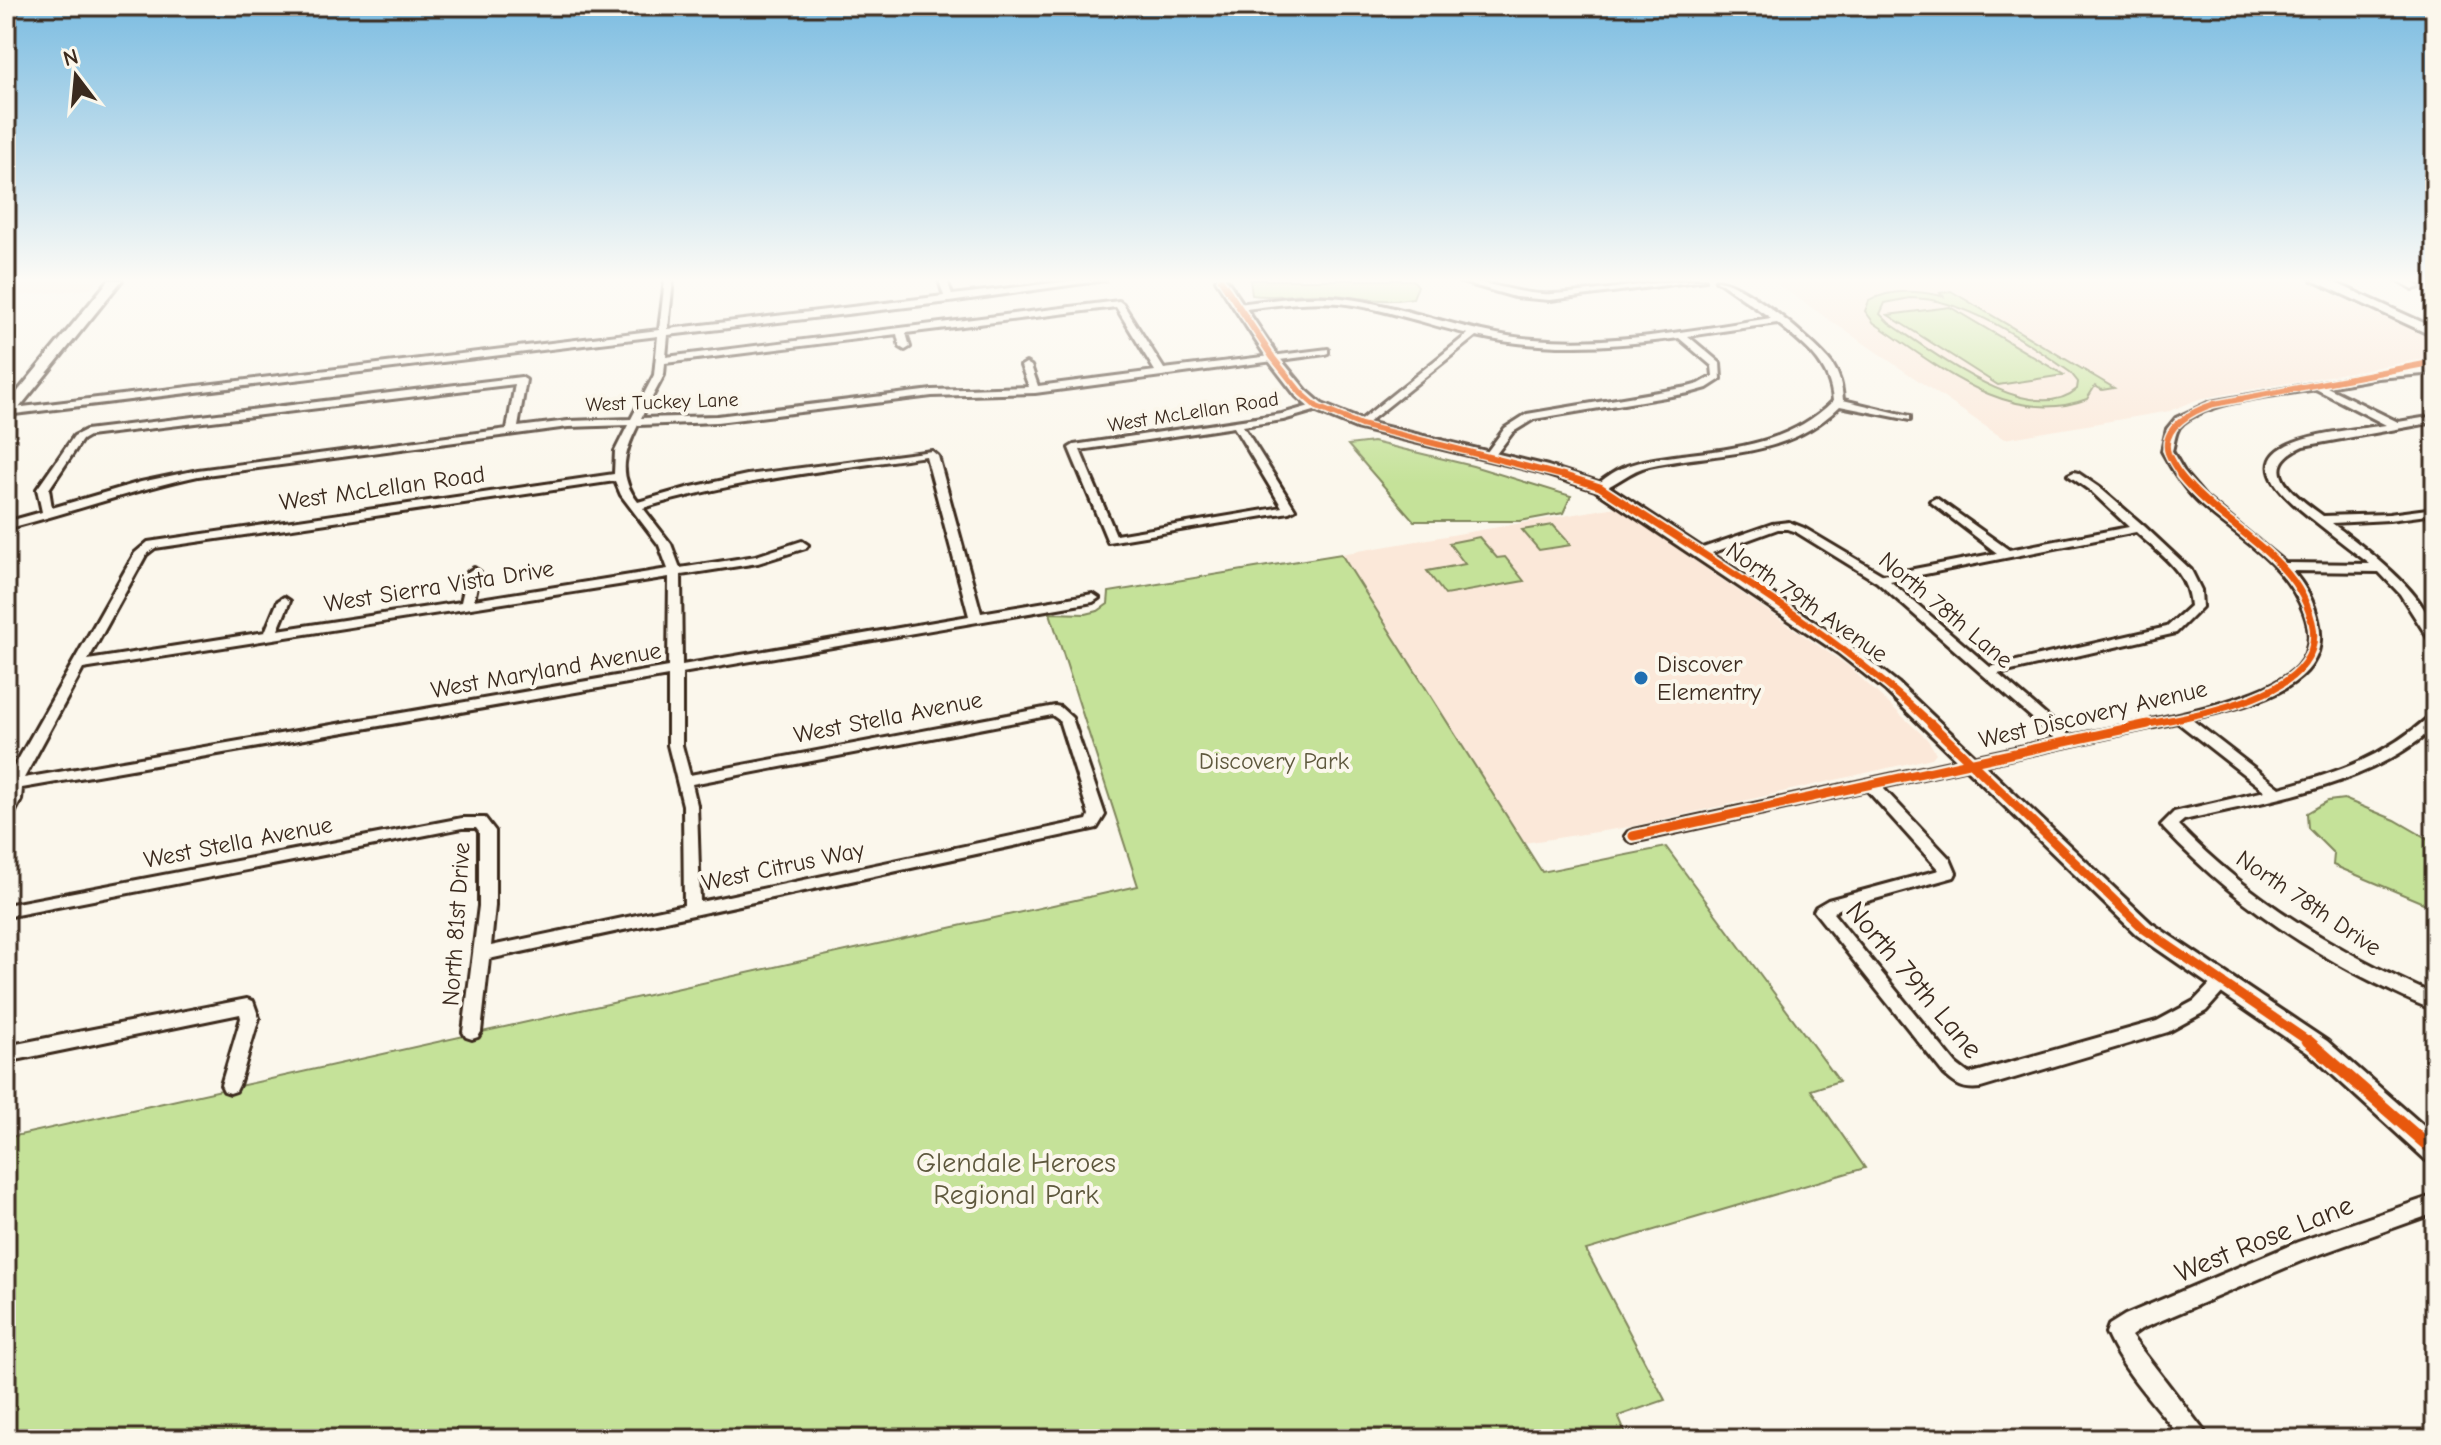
<svg xmlns="http://www.w3.org/2000/svg" width="2441" height="1445" font-family="'Comic Neue',sans-serif">
	<rect width="100%" height="100%" fill="#fbf7ec"/>
	<filter id="ink" filterUnits="userSpaceOnUse"><feTurbulence type="fractalNoise" baseFrequency=".0125" numOctaves="2"/><feDisplacementMap in="SourceGraphic" scale="16" xChannelSelector="R" yChannelSelector="G"/><feConvolveMatrix kernelMatrix="1 2 1 2 8 2 1 2 1" color-interpolation-filters="sRGB"/></filter>
	<g filter="url(#ink)">
		<path fill="#fbe8d9" d="M6 280H97L90 289 6 297Z
			M1771 280H2303L2435 340V357L2199 399 2170 411 2004 439Z
			M1616 507 1848 666 1927 739 1936 753 1932 758 1629 827 1524 843 1341 554Z"/>
		<path fill="#c5e299" stroke="#80865c" stroke-width="2" fill-rule="evenodd" d="M1250 280H1413L1418 286 1413 298C1377 304 1358 296 1323 294 1299 292 1276 299 1252 295Z
			M1951 291 2104 382 2114 388 2102 390 2095 386 2087 399C2009 429 1934 363 1874 323L1865 311 1869 301C1891 288 1919 291 1943 296L1940 293ZM1910 298C1965 298 2026 341 2070 372L2078 382 2077 389C2030 430 1928 348 1889 323L1880 314 1885 303Z
			M1950 307 2064 375 1998 385 1888 315Z
			M1373 442 1473 466 1571 496 1563 513 1520 521H1414L1348 445Z
			M1553 525 1571 545 1539 550 1522 530Z
			M1479 537 1497 558 1505 557 1524 581 1445 595 1427 571 1465 564 1449 543Z
			M1341 554 1542 872 1666 847 1839 1081 1811 1090 1865 1168 1586 1250 1665 1400 1618 1416 1628 1439H6V1138L1138 886 1050 613 1086 614 1098 611 1108 604 1109 592Z
			M2344 799 2395 820 2435 843V908L2333 865 2334 854 2308 828 2307 813 2328 801Z"/>
		<g fill="none" stroke-linecap="round" stroke-linejoin="round">
			<defs>
				<path id="minor" d="M665 280H673L668 329 944 296 939 280H947L952 295 1077 280H1105L949 302 668 335 666 357 1119 301 1123 304 1164 369 1328 349V353L1325 354 1035 393 932 396 717 422 638 425C624 453 617 475 638 502L687 488 747 475 932 451 938 456 981 613 1093 594 1099 598 1093 602 682 673V745L690 775 1055 706 1060 707 1072 718 1105 815 1097 828 489 959 481 1032 478 1037 472 1039 466 1037 463 1032 479 906V832L476 828H462L6 917V905L462 818H485L495 831V906L491 946 684 905 683 805 668 745V676L22 788 21 800 11 819 6 820V781L135 553 148 542 614 474 615 451 628 425 568 427 198 476C132 490 70 513 6 529V522L42 512 37 489 74 436 86 430 521 377 526 380 518 427 568 421 631 419 654 375 658 336 6 415V409L659 330ZM1116 307 1155 371 1038 386 1031 366 1026 363 1021 366 1029 387 932 390 717 416 641 418 664 375 665 363 897 334 900 347 905 350 910 347 906 333ZM515 384 507 429 198 470 141 482 52 508 49 489 82 440 89 436ZM926 456 969 616 682 665 681 575 758 563 806 548 808 545 802 541 756 556 680 568 671 544 643 508C736 480 830 470 926 456ZM615 481 621 495 659 545 668 569 474 600 480 572 474 568 468 572 461 602 278 630 290 601 284 597 278 601 265 632 88 660 146 555 155 548ZM669 577 668 667 24 778 83 669ZM1052 715 1059 720 1089 815 1087 820 700 902 697 805 692 784Z
					M1455 280C1488 280 1519 296 1552 294 1603 292 1654 280 1705 280L1550 300 1515 297Z
					M1716 280C1742 280 1816 342 1832 364 1840 376 1842 387 1843 400L1910 416V420L1840 406C1786 460 1718 451 1649 466 1630 470 1618 484 1600 490L1596 489V485C1604 479 1613 472 1622 468 1644 459 1667 457 1690 454 1742 448 1794 440 1833 401 1831 365 1804 344 1777 323L1688 336 1720 363 1721 379 1707 388 1689 393 1534 419 1513 432 1493 458 1489 459 1484 456 1505 428 1527 414 1688 387 1699 384 1713 376 1712 366 1679 338C1611 347 1543 351 1476 336L1361 428 1356 425 1357 423 1468 334C1425 324 1383 308 1339 303 1305 300 1271 306 1238 310L1234 307 1238 304C1272 300 1307 294 1342 298 1407 306 1468 334 1534 339 1614 346 1692 330 1771 318Z
					M2397 280H2409L2420 287 2413 289Z
					M2435 367V373L2378 378 2327 387 2398 422 2435 416V422L2303 446C2253 469 2298 497 2323 516L2389 514 2435 508V514L2389 520 2332 523C2365 549 2435 597 2435 642L2430 641 2400 594 2379 572 2292 571C2305 585 2314 602 2318 620 2336 690 2240 707 2191 719L2280 788C2340 772 2383 757 2430 716L2435 714V727C2367 788 2270 799 2184 820L2178 825C2251 901 2340 953 2435 995V1010C2414 1003 2393 992 2373 982 2294 943 2224 893 2164 829L2161 825 2174 812 2265 791 2177 722 1882 787 1950 859 1956 873 1954 877 1839 909 1833 913 1956 1064 1969 1074 2157 1021 2194 1001 2216 978 2222 976 2228 978 2231 983 2206 1011 2168 1032 1981 1088C1963 1090 1957 1086 1944 1074L1814 911 1816 907 1828 900 1939 870 1867 790 1633 842 1628 840 1625 836 1628 832 1633 830 2056 739 1877 582 1796 532 1787 529H1778L1701 557 1697 556 1695 553 1697 550 1772 524 1789 522 1804 528 1883 575 1997 553 1932 503 1930 501 1936 498 2009 550 2129 527 2092 492 2068 475 2074 472 2078 473 2100 488 2144 526 2191 570 2201 590 2202 607 2176 633 1998 674 2070 736C2123 725 2262 704 2297 667 2326 635 2295 588 2272 564 2249 540 2220 524 2197 501 2182 486 2172 469 2162 451L2167 429 2176 418 2210 402 2378 372ZM2316 389 2386 425C2359 429 2319 432 2294 442 2236 464 2296 506 2321 526 2337 539 2353 551 2370 564L2285 563 2205 497 2186 475 2172 451C2175 441 2175 429 2183 423 2212 400 2280 395 2316 389ZM2136 532C2160 555 2188 570 2190 606L2167 627 1990 667 1890 581Z
					M1317 404 1322 407 1321 409 1283 420 1243 426 1295 509 1289 512 1108 542 1069 448 1074 445 1282 414ZM1234 427 1282 507 1116 535 1080 450Z
					M247 999 253 1001 259 1018 239 1085 236 1091 230 1093 224 1091 221 1085 241 1018 240 1014 6 1062V1046Z
					M2435 1195V1213L2301 1261 2141 1329 2131 1336 2204 1431 2207 1439H2182C2156 1406 2123 1372 2106 1333L2109 1325 2125 1315 2298 1242Z"/>
				<path id="tertiary" d="M1216 280H1227L1278 356 1306 390 1322 404 1366 422 1548 466 1605 484 1850 645 1898 683 2151 923 2327 1041 2435 1136V1163L2426 1160 2311 1055 2137 935 1886 691 1838 653 1595 490 1538 472 1356 428 1312 410 1296 396 1269 361Z"/>
				<path id="secondary" d="M109 280H122L11 418 6 419V406Z
					M2312 280H2329L2435 328V337Z"/>
			</defs>
			<use href="#minor" stroke="#3b2a1e" stroke-width="6"/>
			<use href="#tertiary" stroke="#3b2a1e" stroke-width="6"/>
			<use href="#secondary" stroke="#3b2a1e" stroke-width="6"/>
			<use href="#minor" fill="#fbf7ec" fill-rule="evenodd"/>
			<use href="#tertiary" fill="#fbf7ec" fill-rule="evenodd"/>
			<use href="#secondary" fill="#fbf7ec" fill-rule="evenodd"/>
			<defs>
				<path id="cycleway-far3" d="M1221 280 1273 358 1301 393 1317 407 1361 425 1568 477
					M2182 477C2177 470 2171 461 2168 453 2160 427 2195 410 2214 404L2435 362"/>
				<path id="cycleway-far2" d="M1562 475 1600 487C1713 562 1834 631 1933 726
					M2139 726C2190 715 2331 698 2312 622 2306 597 2294 579 2275 560 2245 530 2207 509 2180 475"/>
				<path id="cycleway-far1" d="M1931 724 2144 929 2311 1043
					M1633 836 2148 724"/>
				<path id="cycleway" d="M2308 1041 2435 1152"/>
			</defs>
			<use href="#cycleway-far3" stroke="#fbf7ec" stroke-width="9"/>
			<use href="#cycleway-far2" stroke="#fbf7ec" stroke-width="11"/>
			<use href="#cycleway-far1" stroke="#fbf7ec" stroke-width="14"/>
			<use href="#cycleway" stroke="#fbf7ec" stroke-width="17"/>
			<use href="#cycleway-far3" stroke="#e8590c" stroke-width="6"/>
			<use href="#cycleway-far2" stroke="#e8590c" stroke-width="7"/>
			<use href="#cycleway-far1" stroke="#e8590c" stroke-width="9"/>
			<use href="#cycleway" stroke="#e8590c" stroke-width="12"/>
		</g>
	</g>
	<linearGradient id="sky" x2="0" y2="1"><stop stop-color="#7bbce1"/><stop offset="0.58" stop-color="#fdfbf6"/><stop offset="1" stop-color="#fdfbf6" stop-opacity="0"/></linearGradient>
	<rect width="2441" height="483" fill="url(#sky)"/>
	<circle fill="#1f6fb2" stroke="#fbf7ec" stroke-width="3" cx="1641" cy="678" r="8"/>
	<g text-anchor="middle" dominant-baseline="central" stroke-width="8" stroke-linejoin="round" paint-order="stroke">
		<g font-size="20" fill="#3b2a1e" stroke="#fbf7ec">
			<text transform="translate(662 402) rotate(-2)">West Tuckey Lane</text>
			<text transform="translate(1193 412) rotate(-9)">West McLellan Road</text>
		</g>
		<g font-size="24" fill="#3b2a1e" stroke="#fbf7ec">
			<text transform="translate(382 488) rotate(-8)">West McLellan Road</text>
			<text transform="translate(439 586) rotate(-9)">West Sierra Vista Drive</text>
			<text transform="translate(1807 602) rotate(35)">North 79th Avenue</text>
			<text transform="translate(1946 610) rotate(40)">North 78th Lane</text>
			<text transform="translate(546 670) rotate(-10)">West Maryland Avenue</text>
			<text transform="translate(2093 714) rotate(-13)">West Discovery Avenue</text>
			<text transform="translate(888 717) rotate(-11)">West Stella Avenue</text>
			<text transform="translate(238 842) rotate(-11)">West Stella Avenue</text>
			<text transform="translate(783 866) rotate(-12)">West Citrus Way</text>
			<text transform="translate(2309 903) rotate(34)">North 78th Drive</text>
			<text transform="translate(456 924) rotate(-86)">North 81st Drive</text>
		</g>
		<g font-size="24" fill="#3b2a1e" stroke="#fbf7ec" text-anchor="start">
			<text x="1657" y="664">Discover<tspan x="1657" dy="28">Elementry</tspan></text>
		</g>
		<g font-size="24" fill="#5e583d" stroke="#fbf7ec">
			<text x="1274" y="761">Discovery Park</text>
		</g>
		<g font-size="28" fill="#3b2a1e" stroke="#fbf7ec">
			<text transform="translate(1914 980) rotate(50)">North 79th Lane</text>
			<text transform="translate(2264 1239) rotate(-22)">West Rose Lane</text>
		</g>
		<g font-size="28" fill="#5e583d" stroke="#fbf7ec">
			<text x="1016" y="1163">Glendale Heroes<tspan x="1016" dy="32">Regional Park</tspan></text>
		</g>
	</g>
	<rect width="2441" height="1445" fill="none" stroke="#fbf7ec" stroke-width="32"/>
	<rect x="16" y="16" width="2409" height="1413" fill="none" stroke="#3b2a1e" stroke-width="3" filter="url(#ink)"/>
	<g transform="translate(76 76) rotate(344)" stroke="#fbf7ec" stroke-width="6" paint-order="stroke">
	<path d="M0-6L14 30L0 20L-14 30Z" fill="#3b2a1e"/>
	<text y="-12" font-size="22" font-weight="bold" text-anchor="middle" fill="#3b2a1e">N</text>
	</g>
</svg>
